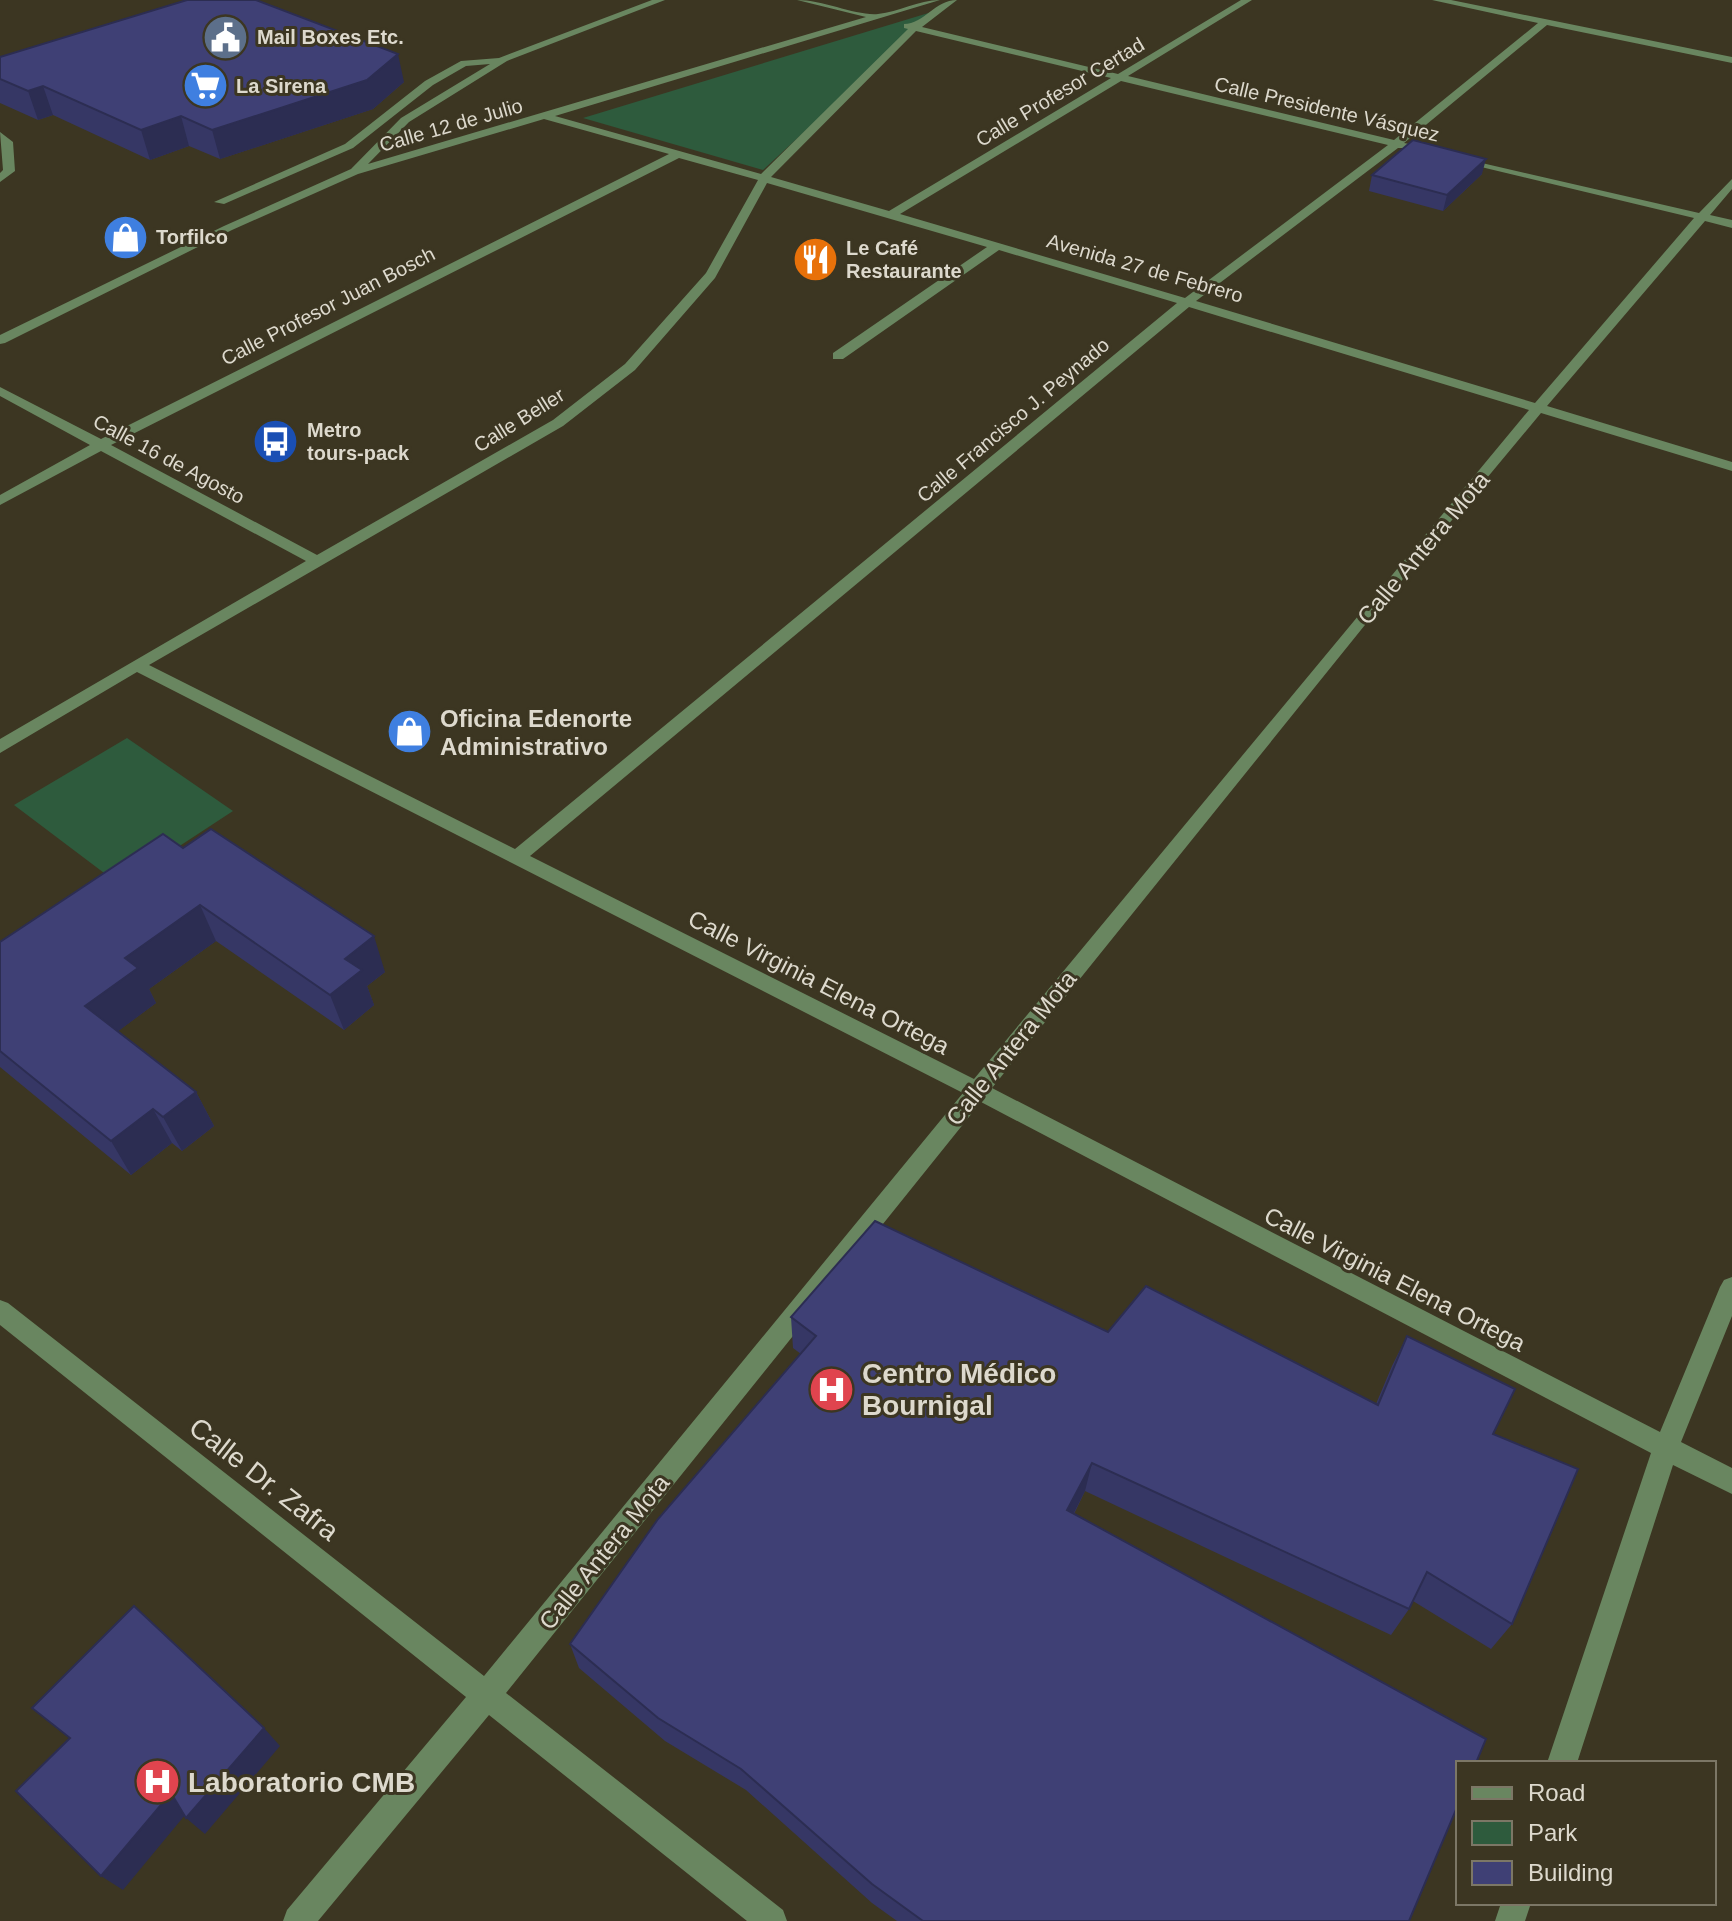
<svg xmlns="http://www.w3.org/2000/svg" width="1732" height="1921" font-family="Arial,sans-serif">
	<rect width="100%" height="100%" fill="#3c3622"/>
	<path fill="#2e5b3d" d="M935 11 763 170 583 118Z
		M127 738 233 811 120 885 14 805Z"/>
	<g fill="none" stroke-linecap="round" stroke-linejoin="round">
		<path fill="#698660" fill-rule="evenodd" d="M652 0H665L507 61 409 122 368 164 866 17 797 0C824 0 856 16 878 14 899 12 918 0 940 0L555 116 761 174 908 29 904 28V24C924 24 935 0 957 0L922 27 1118 74 1241 0H1252L1128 76 1394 140 1538 23 1432 0H1451L1732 57V63L1547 25 1404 143 1409 144V148H1398L1196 301 1535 403 1694 218 1456 161V157L1699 213 1732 179V189L1710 215 1732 220V228L1705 221 1547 406 1732 462V471L1541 413 1373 615 992 1088 1660 1432 1720 1287 1724 1280 1732 1277V1316L1681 1442 1732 1468V1494L1673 1465 1577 1763H1547L1651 1453 981 1102 506 1693 783 1910 787 1921H747L489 1715 318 1921H283L287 1910 466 1697 0 1325V1300L8 1303 484 1676 963 1093 137 672 0 753V739L306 561 101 451 0 505V495L90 445 0 396V387L101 439 669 154 544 119 358 174 232 230 5 343 0 344V335L224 226 351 169 401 118 490 64 466 66 433 85 353 148 224 204 214 202 345 144 425 81 461 61 499 58ZM916 31 1111 78 889 211 771 177ZM1121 81 1388 145 1185 298 900 214ZM679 158 758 180 706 273 625 364 553 420 317 555 111 445ZM767 183 987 247 833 353V359H843L999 250 1177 303 515 849 149 665 563 426 635 370 715 278ZM1189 307 1529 410 974 1079 530 856Z
			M0 132 13 142 15 171 0 182V173L3 170Z
			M1501 1903H1531L1525 1921H1495Z"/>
	</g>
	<path fill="#363765" d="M0 57 404 82 373 109 220 159 189 146 150 160 53 115 38 120 0 103Z
		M1482 174 1443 211 1369 191 1372 175Z
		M183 848 385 972 367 986 374 1005 344 1030 216 941 149 989 156 1003 118 1031 196 1092 214 1126 182 1151 172 1143 131 1175 0 1067V942Z
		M791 1317 1108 1332 1376 1404 1392 1366 1407 1336 1493 1434 1512 1624 1491 1649 1413 1601 1409 1609 1391 1635 1085 1491 1074 1514 1409 1921H897L872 1903 746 1790 665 1741 579 1668 570 1644 801 1354 793 1348Z"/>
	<path fill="#2c2d52" d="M398 54 404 82 373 109 220 159 212 130Z
		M43 86 53 115 38 120 28 91Z
		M181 116 189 146 150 160 141 130Z
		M1486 159 1482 174 1443 211 1447 195Z
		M200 905 216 941 149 989 156 1003 105 1041 85 1006 125 958Z
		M374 936 385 972 367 986 374 1005 344 1030 330 995 345 959Z
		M196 1092 214 1126 182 1151 163 1117Z
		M153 1109 172 1143 131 1175 111 1141Z
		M1092 1463 1085 1491 1061 1538 1067 1510Z
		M264 1728 280 1746 205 1834 186 1818Z
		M171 1793 190 1809 123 1890 101 1876Z"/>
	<path fill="#3f4075" stroke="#2c2d52" stroke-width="2" d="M187 0H256L398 54 367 80 212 130 181 116 141 130 43 86 28 91 0 79V57Z
		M1413 140 1486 159 1447 195 1372 175Z
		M211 829 374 936 345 959 362 970 330 995 200 905 125 958 138 968 85 1006 196 1092 163 1117 153 1109 111 1141 0 1051V942L163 834 183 848Z
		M875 1221 1108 1332 1146 1286 1378 1405 1407 1336 1515 1389 1493 1434 1578 1469 1512 1624 1427 1572 1409 1609 1092 1463 1067 1510 1486 1739 1476 1763H1458V1805L1409 1921H923L872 1884 741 1769 658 1718 570 1644 658 1519 816 1336 791 1317Z
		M134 1606 264 1728 186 1818 171 1793 101 1876 16 1791 70 1738 32 1708Z"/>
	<defs>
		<symbol id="civic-disc" viewBox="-11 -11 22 22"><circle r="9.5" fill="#5c6f8a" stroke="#3c3622"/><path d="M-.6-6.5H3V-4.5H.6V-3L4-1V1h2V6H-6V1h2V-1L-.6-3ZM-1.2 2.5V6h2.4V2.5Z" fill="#fff"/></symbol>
		<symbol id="supermarket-disc" viewBox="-11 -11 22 22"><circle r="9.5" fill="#3f7fe0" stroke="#3c3622"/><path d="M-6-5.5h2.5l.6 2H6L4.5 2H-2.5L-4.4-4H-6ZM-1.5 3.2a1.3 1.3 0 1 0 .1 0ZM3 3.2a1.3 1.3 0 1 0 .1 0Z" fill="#fff"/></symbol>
		<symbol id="shop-disc" viewBox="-11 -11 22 22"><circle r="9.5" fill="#3f7fe0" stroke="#3c3622"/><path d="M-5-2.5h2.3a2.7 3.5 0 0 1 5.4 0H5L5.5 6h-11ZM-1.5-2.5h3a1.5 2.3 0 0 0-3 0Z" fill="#fff"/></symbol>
		<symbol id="restaurant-disc" viewBox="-11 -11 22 22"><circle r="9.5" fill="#e8710a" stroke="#3c3622"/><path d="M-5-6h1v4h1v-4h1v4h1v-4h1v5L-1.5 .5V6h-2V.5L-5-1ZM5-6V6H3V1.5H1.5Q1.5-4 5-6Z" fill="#fff"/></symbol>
		<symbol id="bus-disc" viewBox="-11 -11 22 22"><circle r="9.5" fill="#1a4fb4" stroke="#3c3622"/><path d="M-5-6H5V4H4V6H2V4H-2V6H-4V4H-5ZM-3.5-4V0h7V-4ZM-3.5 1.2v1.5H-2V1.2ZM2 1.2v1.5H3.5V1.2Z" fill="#fff"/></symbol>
		<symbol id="hospital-disc" viewBox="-11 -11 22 22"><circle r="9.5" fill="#e0444e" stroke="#3c3622"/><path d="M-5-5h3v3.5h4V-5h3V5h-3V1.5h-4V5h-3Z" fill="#fff"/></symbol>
	</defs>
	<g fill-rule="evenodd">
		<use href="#civic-disc" x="200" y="12" width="51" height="51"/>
		<use href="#supermarket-disc" x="180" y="60" width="51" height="51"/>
		<use href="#shop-disc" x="100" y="212" width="51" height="51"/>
		<use href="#restaurant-disc" x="790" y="234" width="51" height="51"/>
		<use href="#bus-disc" x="250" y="416" width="51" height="51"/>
		<use href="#shop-disc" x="384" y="706" width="51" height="51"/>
		<use href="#hospital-disc" x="806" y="1364" width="51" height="51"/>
		<use href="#hospital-disc" x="132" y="1756" width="51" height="51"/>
	</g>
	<g text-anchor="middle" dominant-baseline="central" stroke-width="6" stroke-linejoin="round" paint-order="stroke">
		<g font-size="20" font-weight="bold" fill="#ddd9cd" stroke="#3c3622" text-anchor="start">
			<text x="257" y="37">Mail Boxes Etc.</text>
			<text x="236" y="86">La Sirena</text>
			<text x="156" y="237">Torfilco</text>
			<text x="846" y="248">Le Café<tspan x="846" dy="23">Restaurante</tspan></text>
			<text x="307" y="430">Metro<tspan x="307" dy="23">tours-pack</tspan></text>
		</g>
		<g font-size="20" fill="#ddd9cd" stroke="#3c3622">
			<text transform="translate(1060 92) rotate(-31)">Calle Profesor Certad</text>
			<text transform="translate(1327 109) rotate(13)">Calle Presidente Vásquez</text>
			<text transform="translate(451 125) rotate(-16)">Calle 12 de Julio</text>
			<text transform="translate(1145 268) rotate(16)">Avenida 27 de Febrero</text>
			<text transform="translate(328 306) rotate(-27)">Calle Profesor Juan Bosch</text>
			<text transform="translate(519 420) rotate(-32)">Calle Beller</text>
			<text transform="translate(1013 420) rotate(-40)">Calle Francisco J. Peynado</text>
			<text transform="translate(169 459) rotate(28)">Calle 16 de Agosto</text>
		</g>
		<g font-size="24" fill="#ddd9cd" stroke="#3c3622">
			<text transform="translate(1423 548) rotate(-50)">Calle Antera Mota</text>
			<text transform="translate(819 982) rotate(27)">Calle Virginia Elena Ortega</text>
			<text transform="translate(1011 1048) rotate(-51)">Calle Antera Mota</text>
			<text transform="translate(1395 1279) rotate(27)">Calle Virginia Elena Ortega</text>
			<text transform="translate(604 1552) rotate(-51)">Calle Antera Mota</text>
		</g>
		<g font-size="24" font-weight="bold" fill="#ddd9cd" stroke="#3c3622" text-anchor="start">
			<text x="440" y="718">Oficina Edenorte<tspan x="440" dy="28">Administrativo</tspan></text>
		</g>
		<g font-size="28" font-weight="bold" fill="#ddd9cd" stroke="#3c3622" text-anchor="start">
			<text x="862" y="1373">Centro Médico<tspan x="862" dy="32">Bournigal</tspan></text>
			<text x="188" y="1782">Laboratorio CMB</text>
		</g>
		<g font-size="28" fill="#ddd9cd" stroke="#3c3622">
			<text transform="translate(264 1479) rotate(38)">Calle Dr. Zafra</text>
		</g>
	</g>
	<rect x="1456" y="1761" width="260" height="144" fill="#3c3622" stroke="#7c7766" stroke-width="2"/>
	<rect x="1472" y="1787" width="40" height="12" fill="#698660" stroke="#7c7766" stroke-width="2"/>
	<text x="1528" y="1801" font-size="24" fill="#ddd9cd">Road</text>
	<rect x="1472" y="1821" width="40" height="24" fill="#2e5b3d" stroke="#7c7766" stroke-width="2"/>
	<text x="1528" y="1841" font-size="24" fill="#ddd9cd">Park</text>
	<rect x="1472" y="1861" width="40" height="24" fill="#3f4075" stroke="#7c7766" stroke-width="2"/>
	<text x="1528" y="1881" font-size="24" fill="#ddd9cd">Building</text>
</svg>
